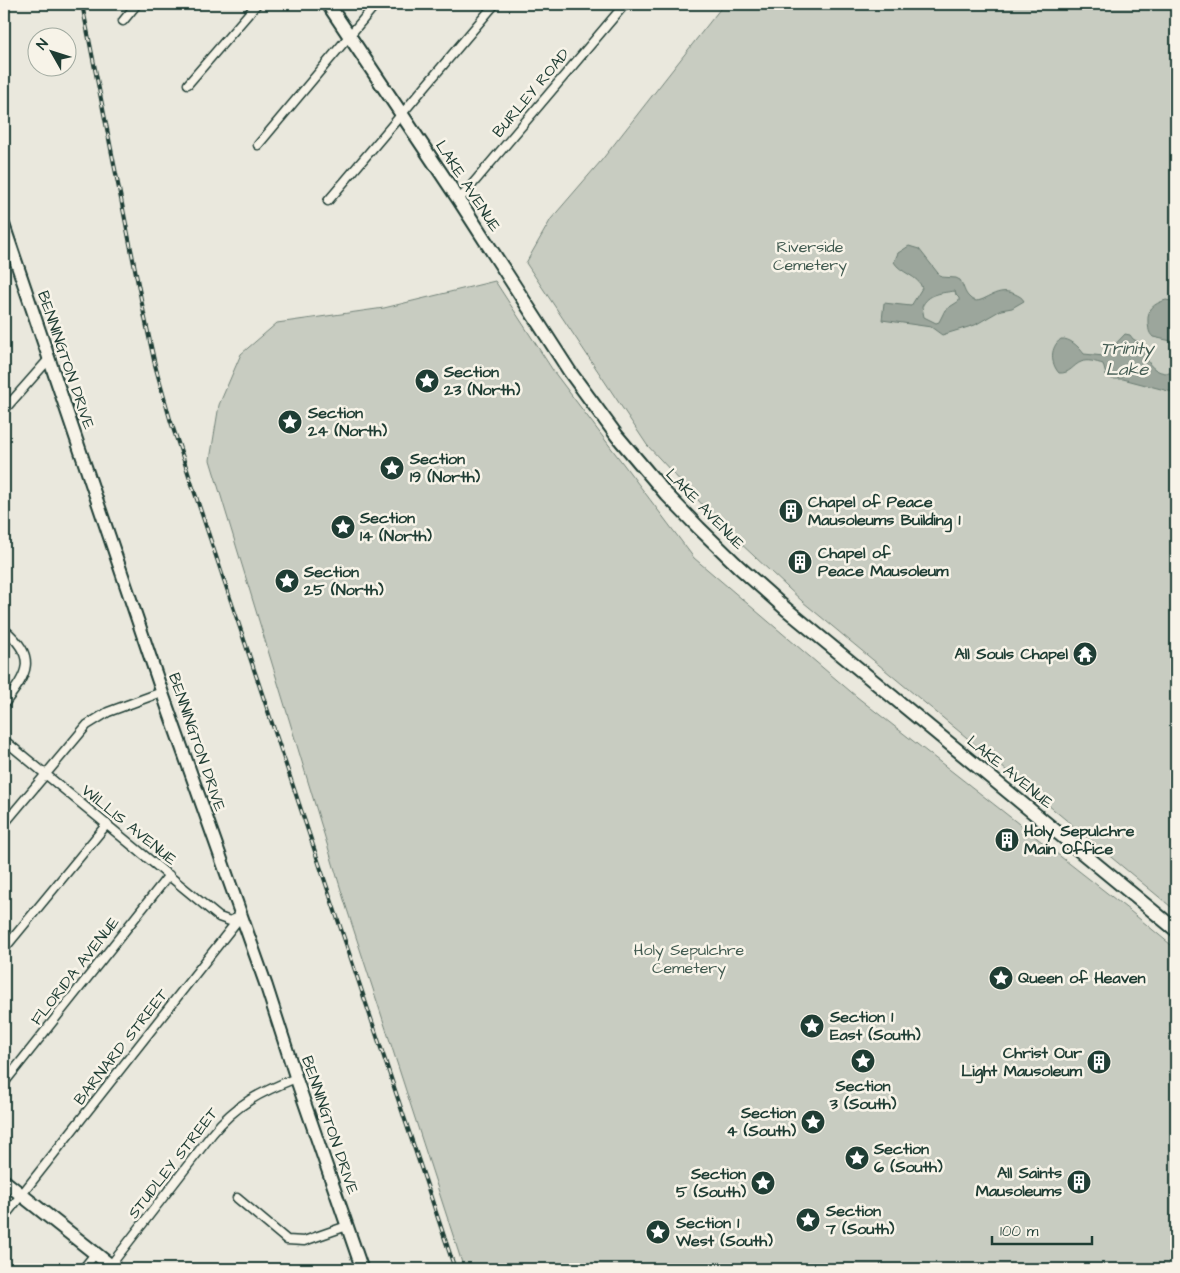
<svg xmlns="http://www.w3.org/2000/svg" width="1180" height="1273" font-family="'Architects Daughter',sans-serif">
	<rect width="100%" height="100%" fill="#eae8dd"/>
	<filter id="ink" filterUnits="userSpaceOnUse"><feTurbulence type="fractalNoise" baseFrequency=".02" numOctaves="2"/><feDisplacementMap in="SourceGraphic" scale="10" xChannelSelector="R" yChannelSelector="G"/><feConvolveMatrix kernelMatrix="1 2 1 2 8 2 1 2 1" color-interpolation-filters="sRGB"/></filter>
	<g filter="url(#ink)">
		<path fill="#c8ccc1" stroke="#74847a" d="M724 4H1176V911L803 602 722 526 647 445 526 263 551 219 601 161Z
			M495 281 554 372 694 558 857 697 1130 911 1176 949V1269H464L345 903 210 460 219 405 241 354 277 323 384 308Z"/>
		<path fill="#9ca69c" stroke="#6a7c72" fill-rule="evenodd" d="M909 246 919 249 941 277 956 278 960 280C964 286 964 293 970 298 981 309 994 284 1015 294 1019 296 1022 297 1024 301L1012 308 1001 310 975 325 942 335 931 327 882 320 884 303 911 306 922 288C919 276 900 273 894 262L898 253ZM955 291 956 295 959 298V301L945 310 939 322 936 323 924 317 922 307C928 293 942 293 955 291Z
			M1166 300 1176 302V342L1153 337C1148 332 1149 329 1148 323 1147 309 1153 304 1166 300Z
			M1125 334 1130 335 1133 339 1144 345C1146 350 1146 356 1148 361 1153 372 1166 375 1176 372V393L1123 379H1112L1106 375 1103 364C1096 362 1087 359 1081 362 1073 365 1070 374 1059 373 1050 363 1050 347 1061 339 1070 338 1079 347 1084 354L1104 356Z"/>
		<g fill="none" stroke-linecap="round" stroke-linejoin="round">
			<defs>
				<path id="street" d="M123 21 137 4
					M188 84 257 4
					M258 145 376 4
					M459 200 625 4
					M328 201 495 4
					M4 261 12 251
					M4 410 49 359
					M4 629C38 658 28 673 4 704
					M4 740 219 917 230 921 239 917
					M4 824 87 725 108 712 162 692
					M4 949 107 824
					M4 1083 169 875
					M237 1198 287 1240 304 1241 347 1226
					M4 1217 241 916
					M110 1266 212 1134C236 1104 261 1092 296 1078
					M83 1269 95 1254"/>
				<path id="secondary" d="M4 226 162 692 266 985 296 1078 362 1269"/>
				<path id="primary" d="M328 4 459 200 570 372 617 436 666 494 699 528 739 567 786 609 1176 930
					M4 1181 115 1269"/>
			</defs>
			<use href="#street" stroke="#1f3d34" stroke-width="11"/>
			<use href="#secondary" stroke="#1f3d34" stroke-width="15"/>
			<use href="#primary" stroke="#1f3d34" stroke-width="16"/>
			<use href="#street" stroke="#f7f3e8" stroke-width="8"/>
			<use href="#secondary" stroke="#f7f3e8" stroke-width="11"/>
			<use href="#primary" stroke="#f7f3e8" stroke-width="12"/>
			<defs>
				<path id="rail" d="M82 4 143 309 155 365 170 419 455 1269"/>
			</defs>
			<use href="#rail" stroke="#1f3d34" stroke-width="4"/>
			<use href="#rail" stroke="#f7f3e8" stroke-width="2" stroke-dasharray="5.5" stroke-linecap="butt"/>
		</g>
	</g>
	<defs>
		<symbol id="sight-disc" viewBox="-11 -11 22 22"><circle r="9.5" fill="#1f3d34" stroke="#f7f3e8"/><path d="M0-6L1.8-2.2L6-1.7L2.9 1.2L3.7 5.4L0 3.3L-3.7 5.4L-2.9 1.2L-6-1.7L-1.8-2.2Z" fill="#fff"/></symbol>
		<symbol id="building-disc" viewBox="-11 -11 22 22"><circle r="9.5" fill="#1f3d34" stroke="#f7f3e8"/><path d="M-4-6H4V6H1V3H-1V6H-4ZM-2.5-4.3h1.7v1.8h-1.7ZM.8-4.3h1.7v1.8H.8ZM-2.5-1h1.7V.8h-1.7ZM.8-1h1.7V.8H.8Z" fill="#fff"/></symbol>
		<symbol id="temple-disc" viewBox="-11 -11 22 22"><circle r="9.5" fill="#1f3d34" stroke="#f7f3e8"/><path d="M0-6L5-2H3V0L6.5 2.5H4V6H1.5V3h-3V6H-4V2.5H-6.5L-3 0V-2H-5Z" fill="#fff"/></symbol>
	</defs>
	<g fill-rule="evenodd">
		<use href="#sight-disc" x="413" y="367" width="28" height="28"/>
		<use href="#sight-disc" x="276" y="408" width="28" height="28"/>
		<use href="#sight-disc" x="378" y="454" width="28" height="28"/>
		<use href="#building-disc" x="777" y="497" width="28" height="28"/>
		<use href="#sight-disc" x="329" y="513" width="28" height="28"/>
		<use href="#building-disc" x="786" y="548" width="28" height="28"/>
		<use href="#sight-disc" x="273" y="567" width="28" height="28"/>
		<use href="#temple-disc" x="1071" y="640" width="28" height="28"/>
		<use href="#building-disc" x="993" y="826" width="28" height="28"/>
		<use href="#sight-disc" x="987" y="964" width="28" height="28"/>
		<use href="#sight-disc" x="798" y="1012" width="28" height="28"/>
		<use href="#sight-disc" x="849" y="1047" width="28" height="28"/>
		<use href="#building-disc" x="1085" y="1048" width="28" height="28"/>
		<use href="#sight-disc" x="799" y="1108" width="28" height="28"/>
		<use href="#sight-disc" x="843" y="1144" width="28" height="28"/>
		<use href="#building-disc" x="1065" y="1168" width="28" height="28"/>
		<use href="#sight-disc" x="749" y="1169" width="28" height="28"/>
		<use href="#sight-disc" x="794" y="1206" width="28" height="28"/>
		<use href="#sight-disc" x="644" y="1218" width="28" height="28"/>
	</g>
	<g text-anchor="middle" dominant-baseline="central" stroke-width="5" stroke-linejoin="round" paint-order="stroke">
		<g font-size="16" fill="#1f3d34" stroke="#f7f3e8">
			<text transform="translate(531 93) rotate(-50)">BURLEY ROAD</text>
			<text transform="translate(468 186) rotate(57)">LAKE AVENUE</text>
			<text transform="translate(66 360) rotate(71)">BENNINGTON DRIVE</text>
			<text transform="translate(705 509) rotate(46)">LAKE AVENUE</text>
			<text transform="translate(197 742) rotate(71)">BENNINGTON DRIVE</text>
			<text transform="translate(1010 772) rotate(39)">LAKE AVENUE</text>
			<text transform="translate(129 825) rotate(39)">WILLIS AVENUE</text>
			<text transform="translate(75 971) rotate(-52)">FLORIDA AVENUE</text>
			<text transform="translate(121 1047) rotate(-52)">BARNARD STREET</text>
			<text transform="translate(330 1125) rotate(71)">BENNINGTON DRIVE</text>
			<text transform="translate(173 1163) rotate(-52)">STUDLEY STREET</text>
		</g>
		<g font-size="16" fill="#415a50" stroke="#f7f3e8">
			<text x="810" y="247">Riverside<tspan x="810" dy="18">Cemetery</tspan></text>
			<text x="689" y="950">Holy Sepulchre<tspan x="689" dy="18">Cemetery</tspan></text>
		</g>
		<g font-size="16" font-weight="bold" fill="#1f3d34" stroke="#f7f3e8" text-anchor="start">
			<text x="444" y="372">Section<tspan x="444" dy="18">23 (North)</tspan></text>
			<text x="308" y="413">Section<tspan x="308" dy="18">24 (North)</tspan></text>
			<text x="410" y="459">Section<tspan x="410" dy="18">19 (North)</tspan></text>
			<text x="808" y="502">Chapel of Peace<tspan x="808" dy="18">Mausoleums Building 1</tspan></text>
			<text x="360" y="518">Section<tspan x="360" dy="18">14 (North)</tspan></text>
			<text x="818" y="553">Chapel of<tspan x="818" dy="18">Peace Mausoleum</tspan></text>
			<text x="304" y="572">Section<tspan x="304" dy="18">25 (North)</tspan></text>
			<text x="1068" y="654" text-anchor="end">All Souls Chapel</text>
			<text x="1024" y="831">Holy Sepulchre<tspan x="1024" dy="18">Main Office</tspan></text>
			<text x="1018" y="978">Queen of Heaven</text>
			<text x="830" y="1017">Section 1<tspan x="830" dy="18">East (South)</tspan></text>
			<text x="1082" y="1053" text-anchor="end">Christ Our<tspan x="1082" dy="18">Light Mausoleum</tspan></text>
			<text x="863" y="1086" text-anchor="middle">Section<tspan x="863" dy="18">3 (South)</tspan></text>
			<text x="796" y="1113" text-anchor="end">Section<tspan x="796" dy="18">4 (South)</tspan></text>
			<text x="874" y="1149">Section<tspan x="874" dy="18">6 (South)</tspan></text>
			<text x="1062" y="1173" text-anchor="end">All Saints<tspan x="1062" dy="18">Mausoleums</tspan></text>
			<text x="746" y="1174" text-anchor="end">Section<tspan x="746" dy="18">5 (South)</tspan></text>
			<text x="826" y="1211">Section<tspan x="826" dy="18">7 (South)</tspan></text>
			<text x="676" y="1223">Section 1<tspan x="676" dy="18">West (South)</tspan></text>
		</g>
		<g font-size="18" font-style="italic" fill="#445c53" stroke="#f7f3e8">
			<text x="1127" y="348">Trinity<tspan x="1127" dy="21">Lake</tspan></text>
		</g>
	</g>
	<rect width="1180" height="1273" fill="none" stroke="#f7f3e8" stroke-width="20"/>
	<rect x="10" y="10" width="1160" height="1253" fill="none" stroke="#1f3d34" stroke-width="2" filter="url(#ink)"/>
	<g transform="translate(52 52) rotate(309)"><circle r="24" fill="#f7f3e8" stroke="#a1aaa0"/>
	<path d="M0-4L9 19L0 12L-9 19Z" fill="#1f3d34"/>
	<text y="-8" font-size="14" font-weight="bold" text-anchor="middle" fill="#1f3d34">N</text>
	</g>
	<path d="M992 1236v8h100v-8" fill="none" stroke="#1f3d34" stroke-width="2.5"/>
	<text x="1000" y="1236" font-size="15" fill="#1f3d34" stroke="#f7f3e8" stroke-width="4" paint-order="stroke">100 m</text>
</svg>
